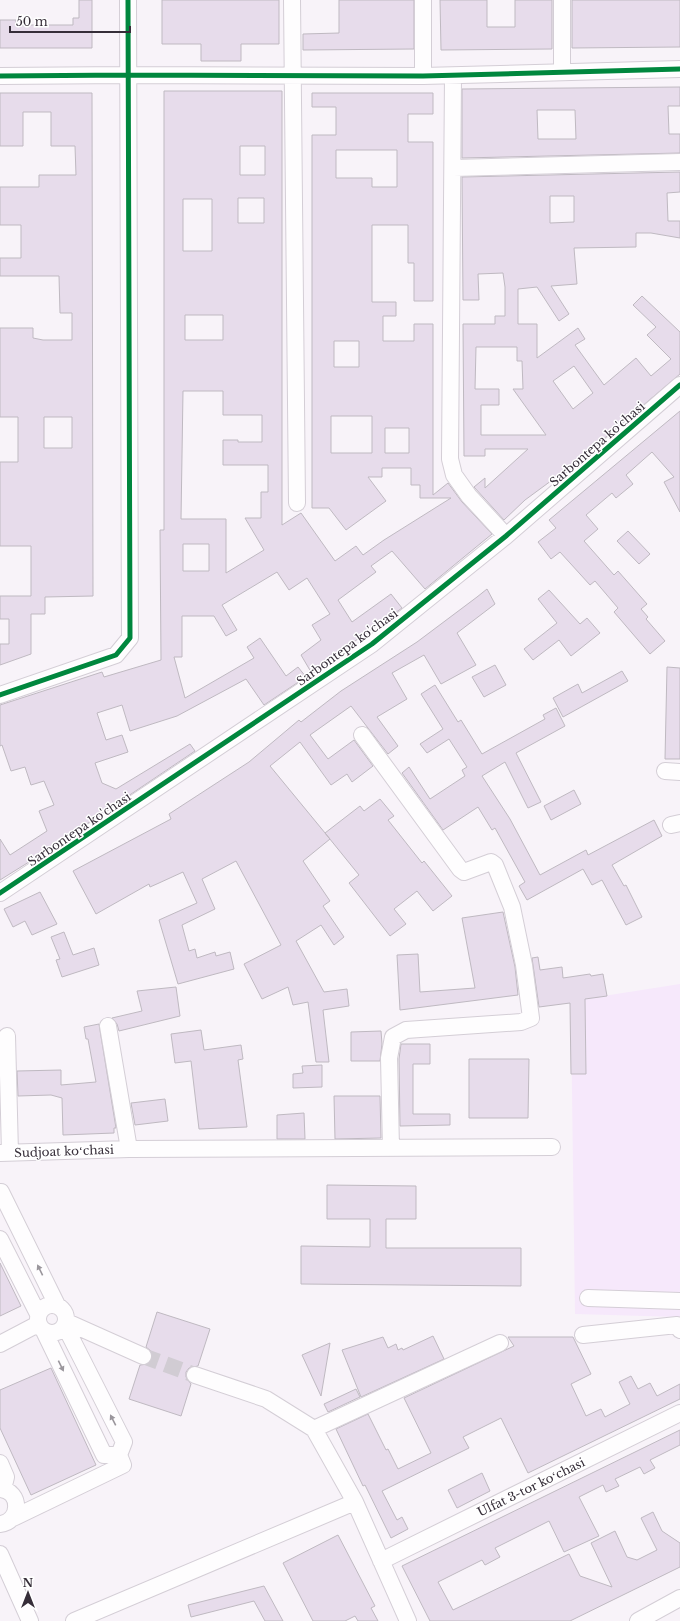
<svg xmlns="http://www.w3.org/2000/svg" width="680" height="1621" font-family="'Libre Baskerville',serif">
	<rect width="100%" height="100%" fill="#f8f3f9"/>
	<path fill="#f6e8fb" d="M680 984V1317L575 1314 571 1017 578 1000Z"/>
	<path fill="#e7dceb" stroke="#bfb9c1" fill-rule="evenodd" d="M79 0H92V48H0V20H16V25H73V18H79Z
		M162 0H279V44H241V61H201V44H162Z
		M339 0H414V49L303 50V34L339 33Z
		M440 0H487V27H515V0H552V49L441 50Z
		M572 0H680V47L572 48Z
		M680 87V106H668L669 134H680V153L462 158V89ZM537 110H575L576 139H538Z
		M164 91H282V525L301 513 335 561 356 546 363 555 384 540 451 498H420V485H411V468H382V477H368L386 501 346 530 329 508H312V135H336V107H312V93H433V114H408V142H433V301H414V263H408V225H372V302H396V316H383V341H414V324H433V495L448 483 462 502 492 534 425 589 392 551 371 566 376 572 338 600 352 622 391 594 402 608 311 672 301 655 321 640 312 625 330 614 307 578 289 590 277 572 222 605 237 630 226 636 214 616H182V657H174L185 698 254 658 247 647 260 638 286 676 298 667 306 677 264 705 246 679 177 716 130 731 122 705 97 713 106 740 122 735 128 752 95 763 102 783 116 789 190 744 195 751 45 852 0 880V839L10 855 47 831 39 811 54 805 44 781 31 785 25 767 11 771 2 745 0 746V705L102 672 104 677 161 660 160 530H164ZM240 146H265V175H240ZM336 150H397V187H372V178H336ZM238 198H264V223H238ZM183 199H212V251H183ZM185 315H223V340H185ZM334 341H359V367H334ZM183 391H223V415H262V442H238V440H223V465H268V492H261V518H245L264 550 226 573V519H181ZM331 416H372V453H331ZM385 428H409V453H385ZM183 544H209V571H183Z
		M0 93H92L93 596 45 597V614H31V654L0 665V644H9V619H0V596H31V546H0V462H18V417H0V328H33V338L43 340H72V313H60L59 276H0V258H21V225H0V187H39V175H76L75 146H51V112H23V146H0ZM44 417H72V448H44Z
		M680 172V192L667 193 668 221H680V238L651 233H636V247L574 248 577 284 551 286 569 314 559 321 537 287 518 289V324H537V358L578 328 585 339 575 345 604 385 636 358 651 376 671 359 647 335 656 327 633 305 642 296 680 332V374L574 464 525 500 504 520 474 487 485 478V488L528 449H485V456H464L463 324H495V316H505V287L503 273 478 274 479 300H463L462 177ZM550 196H574V222L550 223ZM476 347H517V361H522L523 389H513L546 435H481V405H499V389H475ZM574 366 593 393 573 409 553 381Z
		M680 411V512L664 482 674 477 652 452 626 475 633 484 616 498 612 493 586 515 598 529 584 541 614 575 618 571 647 604 641 609 648 617 646 619 665 641 650 654 614 612 618 608 595 581 590 585 560 552 551 559 538 542 556 528 549 520Z
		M628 531 650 554 639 564 617 541Z
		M487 589 495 604 457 633 476 665 441 684 424 655 392 673 407 699 377 717 398 746 388 754 351 706 310 735 328 759 354 740 373 766 352 782 347 774 331 785 300 742 270 766 330 839 303 861 330 901 323 906 344 937 334 945 321 925 296 941 324 992 347 989 349 1006 323 1010 329 1062H316L308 1002 293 1005 288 987 262 999 244 964 281 945 236 861 202 879 215 909 182 925 189 951 195 949 197 958 215 952 216 956 230 952 234 969 178 984 159 920 197 903 183 872 159 883 150 887 149 884 96 914 73 871 171 819 169 814 249 762 299 720 301 722 341 691 417 642 477 597Z
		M549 590 580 624 587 618 600 633 571 656 559 640 533 660 524 649 557 623 538 599Z
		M495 665 506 685 484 697 472 677Z
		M667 667 680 668V759H665Z
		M622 671 628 681 563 717 553 698 578 684 582 693Z
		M435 685 458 722 461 720 482 754 545 719 543 715 556 708 565 726 516 753 541 802 528 808 505 762 482 776 510 819 540 875 586 850 588 855 654 820 662 836 612 865 624 886 626 885 642 917 626 925 602 880 592 885 583 869 527 900 519 886 525 882 495 828 492 830 478 807 443 830 402 773 409 767 430 799 465 776 462 770 467 767 449 739 427 753 420 744 443 729 421 694Z
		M574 790 581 804 551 820 544 806Z
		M380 799 394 816 388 820 422 863 424 861 452 896 433 911 417 891 394 909 406 924 390 936 349 883 359 875 325 833 360 806 364 811Z
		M40 892 57 924 32 935 25 921 13 927 4 909Z
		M503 912 515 967 518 995 400 1010 397 955 418 954 420 992 475 988 462 918Z
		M64 932 73 955 94 948 99 965 62 977 56 960 60 959 51 937Z
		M538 957 540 970 562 967 563 978 590 974 591 976 603 974 607 996 585 999 586 1074H571L570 1003 539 1007 532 958Z
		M176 987 180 1016 119 1031 117 1024 112 1018 142 1011 137 991Z
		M99 1024 116 1128H114V1133L63 1135 62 1098 51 1095 18 1096 17 1071 61 1070V1085L96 1082 88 1039H86L84 1027Z
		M201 1030 204 1050 241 1045 243 1059 238 1060 247 1127 199 1129 191 1061 175 1063 171 1034Z
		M381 1031 382 1044 380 1061H351V1032Z
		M401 1044H430V1064H413V1114H450V1125L400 1126 399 1059Z
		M469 1059H529L528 1118H469Z
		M322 1065V1087L293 1088V1074L303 1073 302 1066Z
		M334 1096H380L381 1138 335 1139Z
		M165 1099 168 1121 135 1125 131 1103Z
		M304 1113 305 1139H277V1115Z
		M327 1185 416 1186V1219H386V1248H521V1286L301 1284V1246L370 1247V1219H327Z
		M0 1263 21 1306 0 1316Z
		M157 1312 210 1329 198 1366 189 1368 186 1372V1377L191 1384 181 1416 129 1399 140 1365 148 1364 152 1360 151 1351 146 1347Z
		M433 1336 444 1359 361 1397 342 1350 383 1337 388 1348 396 1344 398 1350 402 1348 403 1350Z
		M508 1337H573L591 1374 571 1384 586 1416 601 1409 605 1417 630 1404 619 1382 631 1376 638 1389 650 1383 657 1396 680 1384V1399L528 1473 501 1418 463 1437 469 1448 382 1491 397 1520 402 1517 408 1529 391 1538 365 1485 363 1486 336 1429 368 1414 386 1450 388 1449 398 1469 431 1453 404 1398 514 1346Z
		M330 1343 321 1396 302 1355Z
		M51 1368 96 1465 31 1495 0 1428V1390Z
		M356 1389 360 1397 328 1412 324 1404Z
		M680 1430V1445L650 1460 655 1468 644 1474 640 1467 615 1479 619 1486 606 1492 603 1485 579 1497 599 1536 564 1552 549 1521 495 1548 500 1557 485 1565 482 1560 438 1582 453 1610 569 1554 580 1576 612 1587 591 1543 615 1531 627 1557 637 1560 657 1550 641 1518 653 1512 662 1531 680 1543V1567L570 1621H430L402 1566Z
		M482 1473 490 1491 457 1508 448 1490Z
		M338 1535 375 1606 371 1608 378 1621H358L355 1616 345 1621H313L283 1563Z
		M264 1586 283 1621H265L254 1601 191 1617 188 1605Z"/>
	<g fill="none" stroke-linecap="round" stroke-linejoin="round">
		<path stroke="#d1ccd3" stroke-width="16" stroke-dasharray="16 8" stroke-linecap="butt" d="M143 1356 195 1375"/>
		<defs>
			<path id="minor" d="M292 0 297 503
				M562 0V71
				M0 76 127 75 423 76 680 69
				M423 76V0
				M453 76 450 459 454 475 469 496 506 536
				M453 168 680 162
				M0 695 116 655 130 638 128 0
				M362 735 460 869 464 872 491 862 495 865 512 907 524 965 531 1018 521 1022 406 1030 393 1037 389 1058 391 1148
				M665 771 680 772
				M671 825 680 823
				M0 893 372 644 506 536 680 385
				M108 1026 129 1149
				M7 1036 10 1153
				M0 1153 129 1149 552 1147
				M0 1192H1L57 1305
				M0 1239 38 1314
				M588 1298 680 1301
				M38 1319a14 14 0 1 1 28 0a14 14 0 1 1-28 0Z
				M67 1322 143 1356
				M44 1331 104 1455H119
				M583 1335 677 1325 680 1330
				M0 1344 38 1324
				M195 1375 266 1399 314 1429 355 1502
				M314 1429 500 1343
				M0 1463 6 1477 3 1489
				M0 1489C22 1491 21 1522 0 1524
				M13 1518 123 1465 119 1455 124 1442 65 1326
				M0 1554 30 1621
				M381 1561 680 1413
				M74 1621 355 1502 408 1621
				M638 1621 680 1598"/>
		</defs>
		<use href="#minor" stroke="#d4ced6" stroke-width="18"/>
		<use href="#minor" stroke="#fefdfe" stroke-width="16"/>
		<defs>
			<path id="cycleway" d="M0 76 127 75 423 76 680 69
				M0 695 116 655 130 638 128 0
				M0 893 372 644 506 536 680 385"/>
		</defs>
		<use href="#cycleway" stroke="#fff" stroke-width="8"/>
		<use href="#cycleway" stroke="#00873e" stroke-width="5"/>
	</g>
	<defs><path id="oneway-solid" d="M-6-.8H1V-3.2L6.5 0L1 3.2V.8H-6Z"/></defs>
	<g fill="#9a969c">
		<use href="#oneway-solid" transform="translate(40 1270) rotate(-116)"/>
		<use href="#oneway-solid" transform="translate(61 1366) rotate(64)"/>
		<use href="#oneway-solid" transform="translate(113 1420) rotate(-117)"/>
	</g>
	<g text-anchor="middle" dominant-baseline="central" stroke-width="3" stroke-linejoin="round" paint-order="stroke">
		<g font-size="12" fill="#362e39" stroke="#fff">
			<text transform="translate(597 444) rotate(-41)">Sarbontepa ko'chasi</text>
			<text transform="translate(347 647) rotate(-36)">Sarbontepa ko'chasi</text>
			<text transform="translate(79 829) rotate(-34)">Sarbontepa ko'chasi</text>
			<text transform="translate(64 1151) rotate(-2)">Sudjoat koʻchasi</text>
			<text transform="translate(531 1487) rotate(-26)">Ulfat 3-tor koʻchasi</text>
		</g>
	</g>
	<g transform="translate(28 1593)" stroke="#ffffff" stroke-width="3" paint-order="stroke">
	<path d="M0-3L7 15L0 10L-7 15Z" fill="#362e39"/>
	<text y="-6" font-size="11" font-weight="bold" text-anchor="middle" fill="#362e39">N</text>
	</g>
	<path d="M10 26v6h120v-6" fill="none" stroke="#362e39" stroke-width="2"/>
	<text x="16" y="26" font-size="12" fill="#362e39" stroke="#ffffff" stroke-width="3" paint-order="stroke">50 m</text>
</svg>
